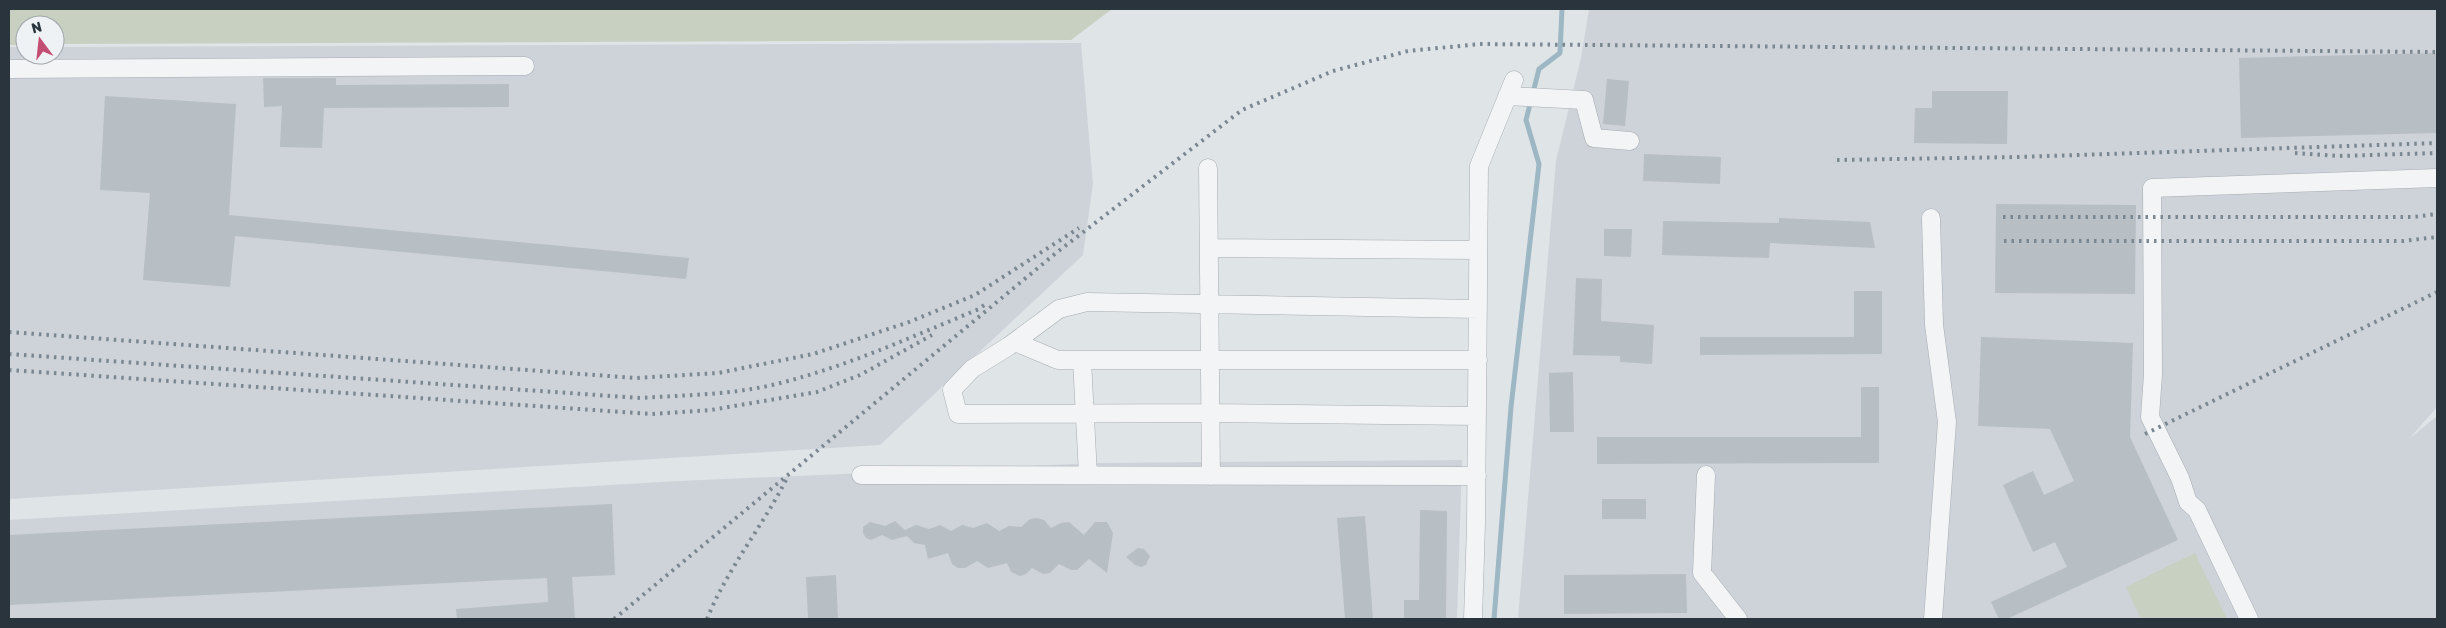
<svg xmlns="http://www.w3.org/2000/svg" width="2446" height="628" font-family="Rubik,sans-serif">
	<rect width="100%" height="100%" fill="#dfe4e7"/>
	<path fill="#ced3d9" d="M1589 9H2437V407L2409 439 2437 416V619H1518L1556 161 1581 58Z
		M1081 43 1093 184 1083 255 880 445 9 499V47H25V55H55V47Z
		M1462 460 1457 619H9V520L679 481 1099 463Z"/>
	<path fill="#c8d0c1" d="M9 9H1112L1071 40 55 44V25H25V45H9Z
		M2195 553 2227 619H2141L2126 587Z"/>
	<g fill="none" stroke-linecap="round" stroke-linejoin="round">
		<path stroke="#9db7c5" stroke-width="5" d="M1494 619 1511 407 1539 164 1526 120 1539 69 1560 53 1562 9"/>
	</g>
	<path fill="#b7bec4" d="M2437 53V133L2241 138 2239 58Z
		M263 78H336V85L509 84V107L324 108 322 148 280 147 282 106 264 107Z
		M1607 79 1629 81 1625 126 1603 124Z
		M1932 91H2008L2007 144 1914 143 1915 108H1932Z
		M105 96 236 104 229 215 689 258 686 279 235 236 230 287 143 280 150 193 100 190Z
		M1644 154 1721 157 1720 184 1643 181Z
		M1996 204 2136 205 2135 294 1995 293Z
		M1779 218 1870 222 1875 248 1770 243 1769 258 1662 255 1663 221 1779 223Z
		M1604 229H1632L1631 257 1604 256Z
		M1576 278 1602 279 1601 321 1654 325 1652 364 1620 362V356L1573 355Z
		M1854 291H1882V354L1700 355V337H1854Z
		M1981 337 2133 343 2130 437 2178 540 2007 619H1999L1991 602 2067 567 2055 542 2033 552 2003 485 2033 471 2044 495 2074 481 2050 429 1978 426Z
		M1573 372 1574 432H1550L1549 373Z
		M1861 387H1879V463L1597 464V437H1861Z
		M1602 499H1646V519H1602Z
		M612 504 615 575 572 577 575 619H457L456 609 548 602 547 578 9 605V535Z
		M1420 510 1447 511 1446 619H1404V600H1419Z
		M1365 516 1373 619H1345L1337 518Z
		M1037 518 1044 520 1051 528 1061 523 1069 522 1084 535 1095 522H1107L1113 533 1107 573 1089 559 1077 570H1071L1059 564 1050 573 1043 574 1032 568 1026 574 1020 576 1011 572 1007 563 988 568 977 561 965 568H958L952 564 948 553 928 559 925 545 914 543 907 536 892 540 882 535 871 540 866 538 863 533V527L870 522 885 526 895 521 905 530 916 525 929 529 940 525 951 531 962 525 973 528 987 523 999 531 1009 526 1021 527 1030 519Z
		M1138 548 1144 549 1150 556 1146 565 1141 567 1135 565 1126 557Z
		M1686 574 1687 613 1564 614V575Z
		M836 575 838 619H808L806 577Z"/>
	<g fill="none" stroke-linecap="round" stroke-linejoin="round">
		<defs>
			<path id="minor" d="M9 69 525 66
				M1507 96 1584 100 1594 138 1630 141
				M1208 168 1211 476
				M1931 218 1934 325 1947 422 1933 619
				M1209 248 1478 250
				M1015 342 1058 360H1478
				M1082 360 1088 475
				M1477 416 1211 413 958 414 952 390 972 369 1009 346 1059 309 1087 302 1478 309
				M861 475 1477 476
				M1706 475 1702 573 1738 619
				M1473 619 1476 524 1479 166 1514 80
				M2249 619 2197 510 2188 502 2180 478 2150 417 2153 374 2152 188 2437 178"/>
		</defs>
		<use href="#minor" stroke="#a5acb1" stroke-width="19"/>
		<use href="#minor" stroke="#f2f4f6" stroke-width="18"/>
		<path stroke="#7a8690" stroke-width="4" stroke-dasharray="2.5 5" stroke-linecap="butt" d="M2295 153 2338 156 2437 153
			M1837 160 2017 157 2437 143
			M2003 217H2413L2437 214
			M2004 241H2403L2437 237
			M9 332 636 378 718 373 813 354 909 322 975 295 1079 228
			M9 354 640 398C684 395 729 395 772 385 844 368 911 337 979 309L987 303
			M9 370 652 414 711 410 817 392 860 375 932 335
			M2145 434 2437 292
			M614 619 1056 253 1242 110 1333 71 1408 51 1480 44 2437 52
			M707 619C727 569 763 526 787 478"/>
	</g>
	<rect width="2446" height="628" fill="none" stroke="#29343d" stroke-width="20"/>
	<g transform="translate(40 40) rotate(345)"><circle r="24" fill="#eff2f5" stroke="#a0a6ab"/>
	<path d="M0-4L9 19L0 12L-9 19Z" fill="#c34e74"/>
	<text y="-8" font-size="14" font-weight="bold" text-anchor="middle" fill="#29343d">N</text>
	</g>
</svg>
